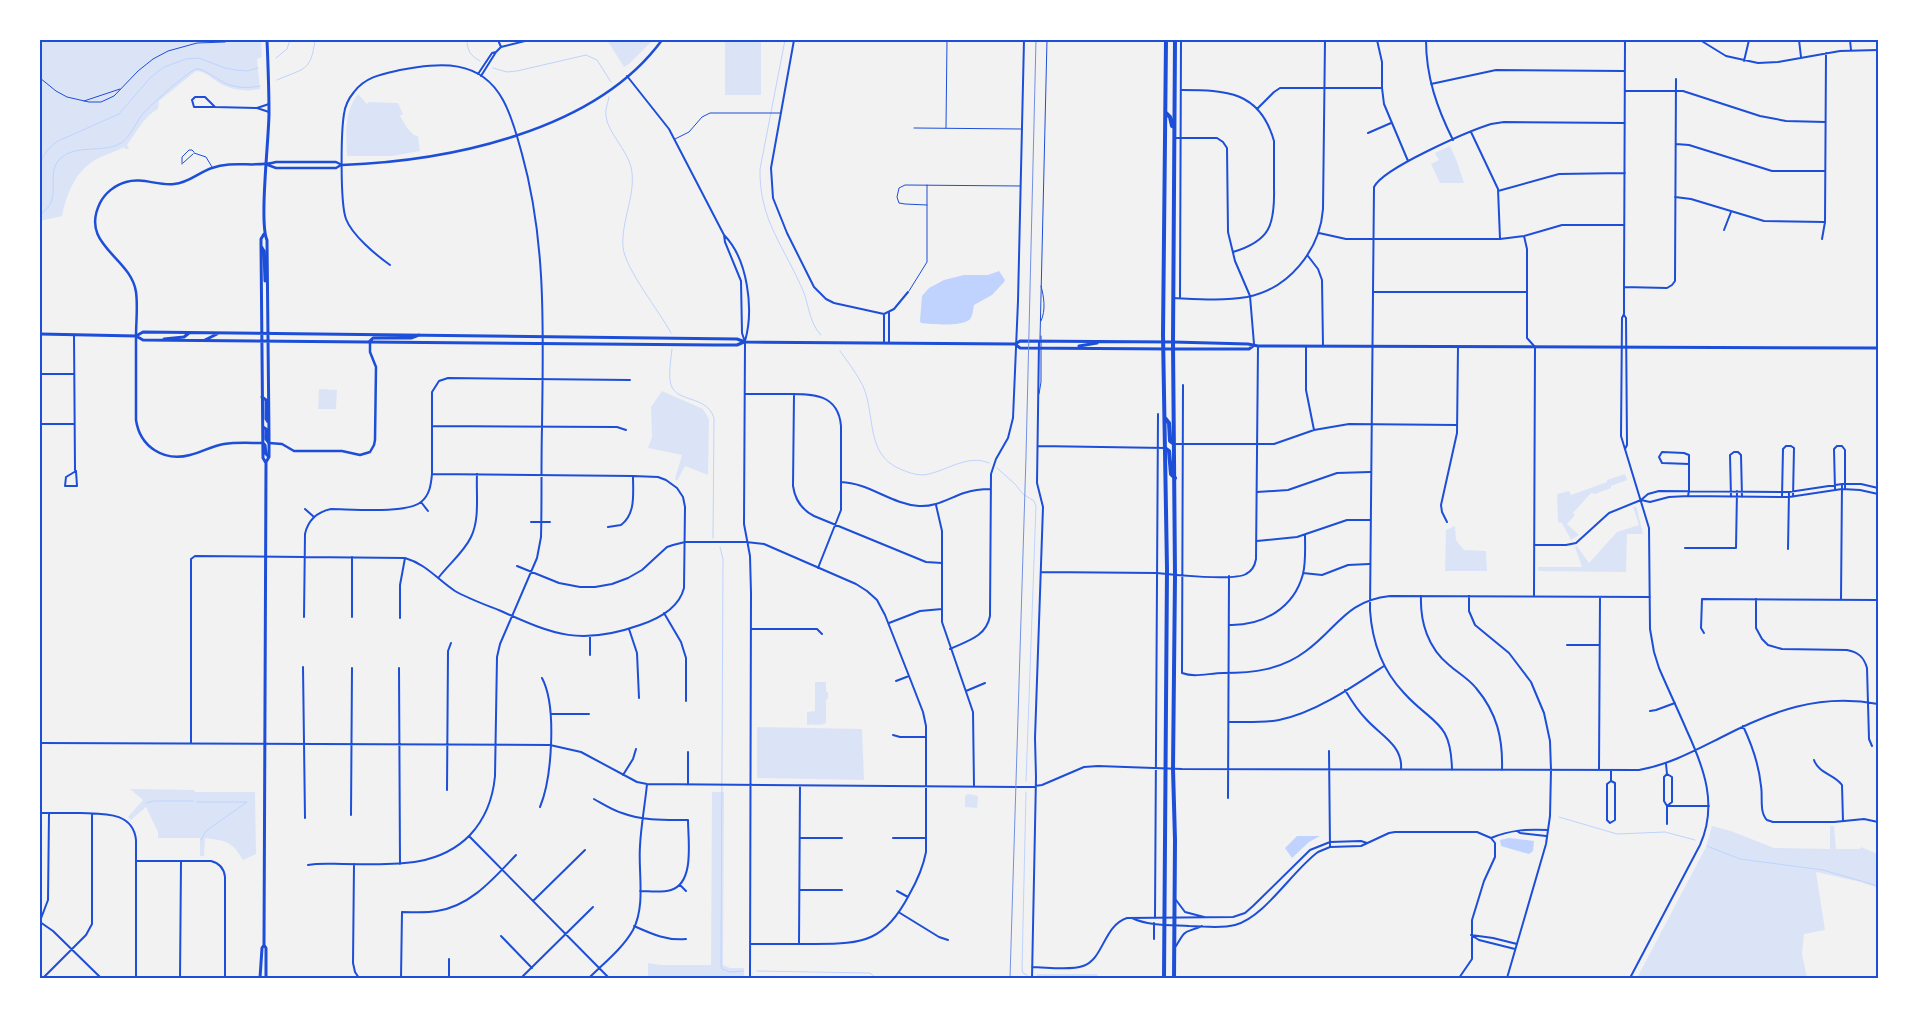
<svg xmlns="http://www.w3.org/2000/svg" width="1918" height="1018" font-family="Manrope,sans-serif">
	<rect width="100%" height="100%" fill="#f2f2f2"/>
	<path fill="#dbe4f7" d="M40 40H261L262 57 257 59 260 89C248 92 232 90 221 84 213 80 206 71 196 71L159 101 158 109C143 117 137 132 127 145L129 147 128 149H125L124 147C115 152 107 154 99 158 76 169 67 193 62 216L40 221Z
		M607 40H653L629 64 624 67Z
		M725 40H761V95H725Z
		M358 94 367 104 369 102 398 103 403 114 400 116 407 128 414 135 418 136 420 151 392 156H347C346 135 344 111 358 94Z
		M1450 146 1456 159 1464 183H1440L1431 164 1439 160 1435 153Z
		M319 389 337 390 336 409H318Z
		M662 391 703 409 709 419 708 475 685 466 677 481 675 479 682 455 648 448 652 437 651 407Z
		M1625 474 1627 480 1611 486V488L1595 494 1591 493 1573 513 1575 515 1567 524 1579 535 1571 540 1562 523 1558 522 1557 494 1569 491 1571 495 1607 482V480Z
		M1633 507H1636L1637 509 1643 534H1627L1626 572 1538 571V567H1582L1575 547 1577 546 1589 563 1617 532 1639 525Z
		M1455 526 1456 540 1464 550 1486 551 1487 571H1445L1446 530Z
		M815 682H826V692H828V699L826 700V723C819 727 814 723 807 725V712L815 711Z
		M757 727 862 729 864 780 757 778Z
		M130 789 194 790 195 792H255L256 854 243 860C232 841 226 841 205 838L204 856H200V838H158V832L146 807 131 820 128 817 143 800Z
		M712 792H724L723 965 730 968H744V977L648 978V963L661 965H711Z
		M968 794 978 796 977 808 965 807V796Z
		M1712 826 1731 831 1774 848 1830 849V826H1834L1836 849H1860L1861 847 1878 854V888L1861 882 1816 872 1825 930 1804 934 1802 954 1807 978H1637L1706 847Z"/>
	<path fill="#bfd3fe" d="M999 271 1005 280 1004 282 992 295 974 305C973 309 973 317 969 320 958 327 934 324 921 323L920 321 922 296 929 288 944 280 964 275H988Z
		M1297 836H1320L1309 842 1292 858 1285 848Z
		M1509 838 1534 841 1533 851 1529 854 1501 846 1500 840Z"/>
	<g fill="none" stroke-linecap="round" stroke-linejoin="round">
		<path stroke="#bfd3fe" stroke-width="1" d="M467 40C467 51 471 56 480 61
			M785 40 760 169C759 221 785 247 804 293 809 307 810 324 821 335
			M276 58 287 49 290 40
			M493 68 507 72 517 71 586 55 597 60 611 82
			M277 80C304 68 311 72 315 40
			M609 97C608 103 605 109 606 116 607 131 627 150 631 167 637 193 621 220 623 247 625 269 660 312 671 333
			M40 164C44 153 49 147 58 141L119 114 150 78 164 67 186 59 199 58 225 68 236 70 247 71 258 68
			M40 214C64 201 45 175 59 160 74 143 103 154 121 143 130 137 135 125 141 116 149 106 186 73 196 69 203 67 221 83 230 85 240 88 249 88 260 86
			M672 349C671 360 668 375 671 385 677 403 707 395 714 418L713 538
			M840 351C848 362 857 374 863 386 876 416 865 454 900 469 907 472 915 475 923 475 944 473 967 453 989 463
			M997 468 1015 484 1023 494 1034 501 1036 506 1026 781
			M720 547 723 559 721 966 722 969 730 972 743 971
			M1026 792 1022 969 1023 973 1027 975
			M197 802H247L206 831 201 840
			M146 803 154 801H193
			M1559 817 1617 834 1665 832 1695 840
			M1707 846 1740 859 1823 870 1878 886
			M757 971 870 973 876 978
			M1037 975H1097"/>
		<path stroke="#1d4ed8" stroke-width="1" d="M40 78 56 91 67 97 89 102H101L114 96 138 71 153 59 168 51 197 43 225 42 230 40
			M84 101 120 89
			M914 128 1022 129
			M946 128 947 40
			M675 139 689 132 702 117 710 113H780
			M194 153 206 157 212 167
			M183 163 193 154
			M182 164V157L189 150H192L194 152
			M927 205 905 204 899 203 897 197 899 188 905 185 1020 186
			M1041 286C1044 297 1046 310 1041 321
			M909 291 927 262V185
			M1040 339 1047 40
			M1039 394 1041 382V336"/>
		<path stroke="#1d4ed8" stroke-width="2" d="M498 40 501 47
			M794 40 771 168 773 198 787 233 814 287 826 299 834 303 884 314 894 309 908 292
			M1172 40H1219
			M1275 40V41
			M1377 40 1382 62V88L1384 104 1408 161
			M1426 40C1426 77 1437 108 1453 140
			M1625 40 1624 287V314L1622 318 1621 436 1649 528 1650 629 1654 652 1659 668C1668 689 1678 710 1687 731 1704 768 1718 805 1700 845L1630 978
			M1700 40 1726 56 1758 63 1778 62 1840 51 1878 50
			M1799 40 1801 57
			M1850 40 1851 50
			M496 52 501 47 529 40
			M1744 61 1749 40
			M478 74 492 53 496 52 481 76
			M627 76 669 129 724 235C748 259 754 310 745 341
			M1431 84 1496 70 1624 71
			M1182 90C1226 90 1260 91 1274 141 1274 157 1274 172 1274 188 1275 225 1270 241 1233 252
			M1625 91H1683L1760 116 1786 121 1825 122
			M215 107H194L192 100 195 97H205L215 107 257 108 269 112
			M257 108 269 104
			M1257 109 1274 92 1280 88H1382
			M1471 132 1498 189 1500 239
			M1368 133 1391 123
			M1174 138H1217L1223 142 1227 148 1228 232 1235 261 1250 296 1254 344
			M1676 144 1689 145 1772 171H1825
			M1498 191 1559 174 1625 173
			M1675 197 1691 199 1764 221 1824 222
			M1724 230 1731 212
			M1319 233 1346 239H1500L1524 236 1562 225H1624
			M724 235 725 242 741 281 742 333 745 342 744 524 750 556 751 593 750 978
			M1524 236 1527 249V338L1535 347 1534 595
			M1822 239 1825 222 1826 53
			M1308 256 1318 269 1322 280 1323 346
			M1624 287 1667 288 1672 285 1675 281 1676 79
			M1373 292H1527
			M1173 298C1197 299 1223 301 1247 297 1289 289 1320 250 1323 209L1325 40
			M1180 298 1181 40
			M889 313V343
			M1624 315 1626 318 1627 445 1625 449
			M74 335 75 470 76 471 77 486H65L66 477 76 471
			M884 343V314
			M1306 346V390L1314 430
			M40 374H74
			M1183 385 1182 673C1195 678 1209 673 1223 673 1253 673 1281 670 1306 651 1338 628 1345 601 1390 596L1650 597
			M745 394C758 394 771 394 784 394 810 394 838 392 841 426V510L818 568
			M794 394 793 486C795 500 802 510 814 516L926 562 942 563
			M40 424H74
			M432 426 617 427 626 430
			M1174 444H1274L1314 430 1349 424 1457 425
			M1038 446 1165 448
			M841 482C869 483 891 504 919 506 936 507 949 498 964 493 973 490 981 489 991 489
			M1835 489 1834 449 1837 446H1842L1845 450V489
			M1257 492 1288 490 1337 473 1370 472
			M1688 496 1689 491V455L1684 453 1662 452 1659 457 1662 463 1689 464
			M1731 497 1730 455 1734 452H1738L1741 455 1742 497
			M1782 497 1783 449 1786 446H1791L1794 448 1793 497
			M1641 500 1650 502 1669 497 1688 496 1789 497 1842 489 1860 490 1878 494
			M421 502 428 511
			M936 505 942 531V622L973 712 974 786
			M305 509 314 517
			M531 522H550
			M1447 522 1442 512 1441 505 1457 433 1458 347
			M608 527 621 525C636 514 633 493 633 476
			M1257 541 1297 537 1347 520H1370
			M1534 545H1566L1576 543 1609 513 1641 500 1648 494 1659 491 1789 492 1842 484H1861L1878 488
			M1685 548H1736L1737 491
			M1788 549 1789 492
			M517 566 559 583 580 587H595L612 584 628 578 642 570 667 547 673 545 685 542H746L764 544 856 584 867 591 877 600 885 615 909 676 923 712 926 726V852C923 868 917 881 909 895 885 941 864 944 815 944 794 944 772 944 750 944
			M1041 572 1157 573C1173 575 1235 581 1246 574 1252 571 1255 565 1256 559L1258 346
			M1303 573 1322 575 1348 565 1369 564
			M439 577C449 564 464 552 471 537 480 519 476 494 477 474
			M1421 596C1420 622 1428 648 1449 665 1458 673 1468 678 1476 688 1497 713 1503 738 1502 770
			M1469 596V611L1475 625 1509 653 1531 682 1544 713 1550 741 1551 770 1550 816 1546 844 1507 978
			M1756 599V628L1762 639 1768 645 1782 649 1847 650C1858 652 1864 657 1867 668L1869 739 1872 746
			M1841 599 1842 484
			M664 613 681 642 686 658V701
			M304 617 305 534C308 520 317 512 331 509 350 509 407 514 421 502 430 495 431 484 432 474V392L439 381 448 378 630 380
			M352 617V557
			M400 618V585L405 558
			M889 623 920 611 942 609
			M1229 625C1263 626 1294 608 1303 574 1306 562 1305 548 1305 535
			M629 629 637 653 639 698
			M751 629H817L822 634
			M1704 633 1701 628 1702 599 1878 600
			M590 636V655
			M1567 645H1599
			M950 649C967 641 986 637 990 616L991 474 996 459 1008 438 1013 418 1018 301 1024 40
			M303 667 305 818
			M399 668 400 864
			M896 681 909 676
			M1345 690C1351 700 1357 710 1366 719 1380 735 1403 745 1401 769
			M966 691 985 683
			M1650 711 1656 710 1675 703
			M551 714H589
			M1229 722C1245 722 1262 723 1279 720 1315 713 1354 686 1384 666
			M1743 726C1752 745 1759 765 1761 786 1763 797 1759 812 1767 820L1773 822H1834L1864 819 1878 822
			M893 735 900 737H926
			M40 743 550 745 581 752 637 782 647 784 1028 787 1042 785 1084 767 1098 766 1182 769 1639 770C1668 765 1694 751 1720 738 1772 711 1819 693 1878 704
			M191 743V559L195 556 405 558C426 564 437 579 455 591 469 599 486 605 501 611 554 635 581 646 640 625 658 619 679 608 684 588L685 507 683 497 677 488 666 480 658 477 633 476 432 474
			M1329 751 1330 846
			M1814 760C1819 774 1834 774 1842 785L1843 821
			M1666 764 1667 774 1664 777V801L1667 806V824
			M1452 770C1451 720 1433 725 1404 693 1382 670 1372 641 1370 610L1374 187C1383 168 1469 131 1491 124L1504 122 1625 123
			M1599 770 1600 597
			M1611 771V781L1607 784V820L1610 823 1615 820V783L1611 781
			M1667 774 1672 777V802L1667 806
			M623 775 633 759 636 749
			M688 785V752
			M447 790 448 651 451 643
			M1228 798 1229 576
			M594 799C603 804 612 810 622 813 643 821 666 820 688 820 688 840 695 883 671 890 661 893 649 891 640 891
			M1667 806H1709
			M540 807C552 778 557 706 542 678
			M40 813C53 813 66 813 80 813 102 814 133 811 136 840V978
			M351 815 352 668
			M1517 831 1520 833 1546 836
			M469 836 609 978
			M800 838H842
			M893 838H926
			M136 861H211C219 863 224 868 225 877V978
			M354 864 353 963 355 972 359 978
			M308 865C319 863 331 864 343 864 387 864 436 870 470 835 485 819 493 798 495 776L497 657 500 644 537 558 541 537C542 501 541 464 542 428 543 335 547 244 522 154 517 136 512 116 503 100 480 58 440 63 400 70 382 74 365 77 354 92 349 98 345 106 344 114 341 132 340 203 346 219 352 235 376 255 390 265
			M680 885 686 891
			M800 890H842
			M897 891 908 897
			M1176 900 1185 912 1204 917
			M533 901 585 850
			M900 913 939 937 948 940
			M1132 918C1148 926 1171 925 1189 926 1203 926 1220 929 1235 925 1265 917 1292 871 1318 852L1330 847 1361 846 1389 833 1395 832H1477L1491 838C1510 830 1527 829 1548 830
			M1155 918 1158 414
			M40 921 48 900 49 813
			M40 922 53 931 101 978
			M1154 923V939
			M634 926C652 934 667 941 686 939
			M1471 935 1479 940 1515 949
			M1471 935 1493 938 1517 944
			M501 936 532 968
			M799 944 800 786
			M1176 946C1187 927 1184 934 1202 926
			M449 959V978
			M1032 967C1046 967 1070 971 1083 966 1104 959 1103 926 1127 918L1233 917 1245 913 1253 906 1310 850 1330 842 1361 841 1367 843
			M43 978 86 935 92 924V814
			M180 978 181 861
			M401 978 402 912C414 912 426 913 437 911 471 906 494 878 516 855
			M521 978 593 907
			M589 978C604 963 623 948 633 930 646 905 638 872 640 846 641 825 645 805 647 784
			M1032 978 1036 777 1035 738 1043 507 1037 483 1039 341
			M1459 978 1472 959V920L1484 881 1495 857V843L1491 838"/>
		<path stroke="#1d4ed8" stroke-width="2.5" d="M268 165 276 168H336L341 165
			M263 443C250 443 236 442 224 444 212 446 202 452 190 455 164 462 140 447 136 420 136 393 136 365 136 337 136 322 138 306 136 292 131 257 79 245 100 203 105 193 115 185 126 182 142 177 158 186 174 184 189 183 199 172 212 168 233 160 255 168 276 162H336L342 165C448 161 595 132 662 40
			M269 443 282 444 294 451H342L360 455 370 452 374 445 375 440 376 367 370 352V341"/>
		<path stroke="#1d4ed8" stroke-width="3" d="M1173 342 1248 344 1258 346 1878 348
			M1173 349H1249L1253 346"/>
		<path stroke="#1d4ed8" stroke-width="3" d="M261 246 264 251 265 281
			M40 334 136 336 143 332 737 339 745 342 1015 344 1020 348 1173 349
			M136 336 143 340 715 345H737L744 342
			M164 339 184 337 189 333
			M205 340 217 334
			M370 341 373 338H411L419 335
			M1015 344 1020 341 1173 342
			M1079 346 1097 343
			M262 397 266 400V419L268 422
			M263 427 266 429V439L269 443
			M263 443 265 445 266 454 268 456
			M266 462 269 457V436L267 240C259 223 269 138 269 113 269 89 268 64 267 40
			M264 945 266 948V978
			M260 978 262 948 264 945 266 463 263 458 261 245V239L264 234"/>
		<path stroke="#1d4ed8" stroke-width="4" d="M1166 113 1170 117 1172 126 1174 127
			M1165 418 1169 423 1170 441 1174 444
			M1165 448 1169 451 1171 474 1175 478
			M1164 978 1167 569 1163 335 1166 40
			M1174 978 1175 840 1173 769 1175 576 1173 342 1175 40"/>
		<path stroke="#7290e2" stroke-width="1" d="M1010 978 1026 456 1036 40"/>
	</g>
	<rect width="1918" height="1018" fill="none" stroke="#ffffff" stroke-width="82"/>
	<rect x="41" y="41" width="1836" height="936" fill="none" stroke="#1d4ed8" stroke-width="2"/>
</svg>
